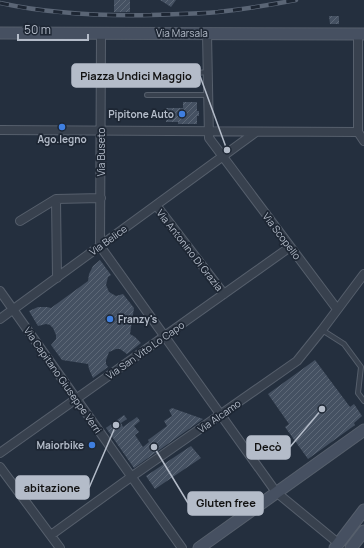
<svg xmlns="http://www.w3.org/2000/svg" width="364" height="548" font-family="Manrope,sans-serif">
	<defs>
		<pattern id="building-hatch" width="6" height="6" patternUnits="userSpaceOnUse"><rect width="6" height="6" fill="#455162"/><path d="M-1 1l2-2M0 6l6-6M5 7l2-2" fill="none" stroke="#5d6877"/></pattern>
	</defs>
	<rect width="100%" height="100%" fill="#242f3e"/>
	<path fill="url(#building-hatch)" d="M114 0H130V12H114Z
		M160 0H176L171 7Z
		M329 16H339V24H330Z
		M183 102H197V111H199V116H197V124H178V122H166L167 117H164V112H166V108H183Z
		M100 260 111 275 108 277 106 285 109 292 116 296 123 294 134 308 130 334 135 337 141 343 127 354 120 349H116L109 352 106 360V364L108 367 93 378 89 369 88 364 62 360 51 345 56 339V335L53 328 50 325 46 324 38 326 29 311 38 307H47L51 308 88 281 89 274 93 266Z
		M315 360 350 407 354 404 362 416 354 423 355 425 308 459 285 427 289 424 268 394Z
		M172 408 203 419 134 468 106 428 124 415 127 419 121 423 123 427 137 417 140 421 134 426 139 432 135 435 143 447 149 442 148 440 167 426 164 421 172 416 169 410Z
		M191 446 201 458 155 489 146 476Z"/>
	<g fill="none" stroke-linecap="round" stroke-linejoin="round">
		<defs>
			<path id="service" d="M101 76 189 75 197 73 208 72
				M147 95H208
				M322 330 344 344 361 367 358 393 364 401"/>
			<path id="minor" d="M101 33 100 246 276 492 338 543
				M207 33 209 138 337 309
				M358 34V132L364 141
				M0 130 358 132
				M56 199 57 278
				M156 205 224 294
				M20 221 56 199 101 198
				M0 291 182 548
				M0 319 256 132
				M0 453 290 247
				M0 467 60 548
				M51 535 131 477 297 361 322 330 364 274"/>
			<path id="secondary" d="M0 33 364 34
				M199 548 364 430
				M335 548 364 510
				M351 548 364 531"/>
		</defs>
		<use href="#service" stroke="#565f6c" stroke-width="6"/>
		<use href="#minor" stroke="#565f6c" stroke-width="10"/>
		<use href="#secondary" stroke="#565f6c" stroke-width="13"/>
		<use href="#service" stroke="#38414e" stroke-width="4"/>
		<use href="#minor" stroke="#38414e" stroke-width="8"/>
		<use href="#secondary" stroke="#465061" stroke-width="11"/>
		<defs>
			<path id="rail" d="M0 3C50 14 101 16 151 15 174 14 196 14 218 12 244 9 270 5 296 0"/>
		</defs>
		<use href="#rail" stroke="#5a6575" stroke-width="4.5"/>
		<use href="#rail" stroke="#1d2633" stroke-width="3" stroke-dasharray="9" stroke-linecap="butt"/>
	</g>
	<g fill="#3f7fe0" stroke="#1d2633" stroke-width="1.5">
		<circle cx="182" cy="114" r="4"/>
		<circle cx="62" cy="127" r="4"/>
		<circle cx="110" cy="319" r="4"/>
		<circle cx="92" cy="445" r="4"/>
	</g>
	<g text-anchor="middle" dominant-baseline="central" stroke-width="3.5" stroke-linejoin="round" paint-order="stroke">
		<g font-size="10" fill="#b4bcc9" stroke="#1d2633">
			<text x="182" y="33">Via Marsala</text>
			<text transform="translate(101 152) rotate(-90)">Via Buseto</text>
			<text transform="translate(282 236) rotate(53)">Via Scopello</text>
			<text transform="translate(108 240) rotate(-36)">Via Belice</text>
			<text transform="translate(190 250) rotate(52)">Via Antonino Di Grazia</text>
			<text transform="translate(145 350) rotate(-35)">Via San Vito Lo Capo</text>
			<text transform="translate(63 380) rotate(55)">Via Capitano Giuseppe Verri</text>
			<text transform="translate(219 416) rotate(-35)">Via Alcamo</text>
		</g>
		<g font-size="10" font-weight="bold" fill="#b4bcc9" stroke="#1d2633" text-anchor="end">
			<text x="174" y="114">Pipitone Auto</text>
			<text x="62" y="139" text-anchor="middle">Ago.legno</text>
			<text x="118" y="319" text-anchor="start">Franzy's</text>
			<text x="84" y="445">Maiorbike</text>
		</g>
	</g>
	<path fill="none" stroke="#b4bcc9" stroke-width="1.5" d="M227 150L200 76M322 409L290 447M116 425L89 488M154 447L188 503"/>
	<g fill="#b4bcc9" stroke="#1d2633" stroke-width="1.5">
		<circle cx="227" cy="150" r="4"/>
		<circle cx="322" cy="409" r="4"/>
		<circle cx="116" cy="425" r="4"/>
		<circle cx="154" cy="447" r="4"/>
	</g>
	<g fill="#b4bcc9" stroke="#b4bcc9" stroke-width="1.5">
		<rect x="72" y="64" width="128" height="23" rx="4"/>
		<rect x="247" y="436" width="43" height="23" rx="4"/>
		<rect x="16" y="476" width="73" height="23" rx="4"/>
		<rect x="188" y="492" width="75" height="23" rx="4"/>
	</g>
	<g font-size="11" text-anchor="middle" font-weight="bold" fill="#111">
		<text x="136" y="80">Piazza Undici Maggio</text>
		<text x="268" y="451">Decò</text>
		<text x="52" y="492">abitazione</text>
		<text x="226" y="507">Gluten free</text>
	</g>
	<path d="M18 34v6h70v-6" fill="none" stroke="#b4bcc9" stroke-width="2"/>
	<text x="24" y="34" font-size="12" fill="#b4bcc9" stroke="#1d2633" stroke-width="3" paint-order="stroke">50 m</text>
</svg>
